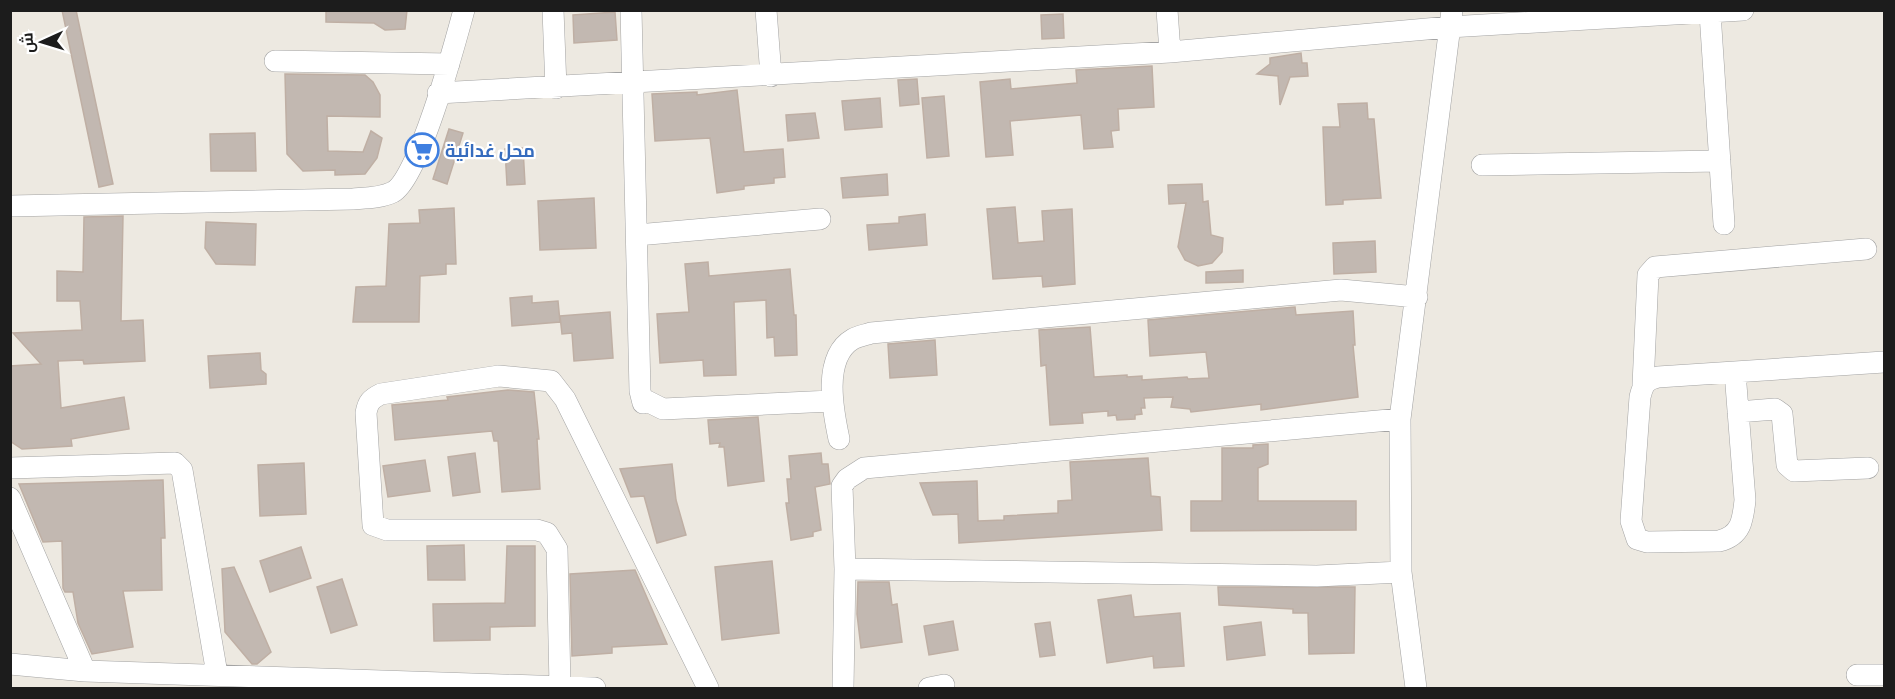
<svg xmlns="http://www.w3.org/2000/svg" width="1895" height="699" font-family="Commissioner,Cairo,sans-serif">
	<rect width="100%" height="100%" fill="#ede9e1"/>
	<path fill="#c2b8b1" stroke="#bfafa4" stroke-width="1.5" d="M62 10H76L113 184 99 187Z
		M326 10H407L405 29 385 30 374 23 326 22Z
		M615 12 617 40 574 43 573 15Z
		M1063 14 1064 38 1042 39 1041 15Z
		M1301 53 1302 63H1307L1308 76 1290 77 1280 105 1278 76 1257 74 1270 64V58Z
		M1152 66 1154 107 1118 109 1119 130 1111 131 1113 147 1084 149 1081 115 1010 121 1013 155 986 157 980 82 1010 79 1011 89 1077 83 1076 70Z
		M285 74 365 75 373 82 380 95V117L327 116 328 151 363 152 371 131 382 138 377 158 365 174 335 175V170L303 171 287 154Z
		M917 79 919 104 900 106 898 80Z
		M737 90 744 152 783 149 785 177 774 178V183L744 186V189L717 193 710 138 655 141 652 94 697 92V95Z
		M944 96 949 156 927 158 922 98Z
		M880 98 882 127 845 130 842 101Z
		M1367 103 1368 119H1374L1381 198 1343 200V204L1326 205 1323 127H1340L1338 104Z
		M815 113 819 138 788 141 786 115Z
		M449 129 463 133 447 184 433 179Z
		M255 133 256 171H211L210 134Z
		M523 148 525 184 507 185 505 149Z
		M887 174 888 195 843 198 841 178Z
		M1202 184 1203 202 1208 201 1211 235 1223 238 1222 252 1212 263 1198 266 1185 260 1178 247 1186 203 1169 204 1168 185Z
		M594 198 596 248 540 250 538 201Z
		M1015 207 1018 243 1044 241 1042 211 1072 209 1075 284 1043 287 1042 276 993 279 987 209Z
		M454 208 456 264H446V274L420 276 419 322H353L356 287 386 286 389 224 420 223 419 210Z
		M925 214 927 245 869 250 867 225 899 223V217Z
		M123 216 121 321 143 320 145 361 84 364 83 360 58 361 61 408 124 397 129 429 71 439 72 446 22 449 10 441V366L41 364 13 333 82 330 80 301H57V271L83 272 84 217Z
		M206 222 256 224 255 265 216 264 205 248Z
		M1375 241 1376 272 1334 274 1333 243Z
		M708 262 709 276 790 269 794 315H796L797 355 775 356 774 337 767 338 766 300 734 302 736 375 704 376 703 360 660 363 657 314 689 312 685 264Z
		M1243 270V282L1206 283V272Z
		M532 296V303L558 301 560 322 512 326 510 298Z
		M1295 307 1296 315 1353 311 1355 345H1353L1358 397 1261 410V404L1191 412 1190 409 1171 407 1173 397 1144 398 1145 408H1141L1142 414 1135 415V419L1117 420 1116 415 1108 416V411L1082 413 1083 423 1050 425 1046 365 1041 366 1039 330 1090 327 1094 377 1127 375V377L1142 376V380L1187 377 1188 379 1209 378 1206 352 1150 356 1148 320Z
		M610 312 613 358 574 361 572 333 562 334 560 316Z
		M935 340 937 375 890 378 888 344Z
		M260 353 261 370 266 374V384L210 388 208 356Z
		M508 390 534 392 539 439H537L540 489 502 492 498 441H494L492 431 395 440 392 405 448 400 447 397Z
		M758 417 764 481 728 486 724 447H719L720 443 710 444 708 420Z
		M1268 444V464L1258 468V501H1356V530L1191 531V501H1222V448H1253V445Z
		M475 453 480 492 453 496 448 457Z
		M821 453 822 464H828L830 484 815 487 821 530 813 532V536L791 540 786 503H789L787 479H791L789 456Z
		M1148 458 1151 496 1160 497 1162 530 959 543 958 514 933 515 920 483 977 481 978 521 1004 520V516L1058 513V501L1072 500 1070 462Z
		M425 460 430 491 388 497 383 466Z
		M304 463 306 514 260 516 258 465Z
		M672 464 676 500 686 535 657 543 644 496 631 497 620 469Z
		M163 480 165 538H161L162 590 123 591 133 647 92 654 78 623 73 592H65L63 588 62 541 43 542 19 484Z
		M464 545 465 580H428L427 546Z
		M507 546H535V626L490 627V640L434 641 433 604 505 603Z
		M301 547 311 578 270 592 260 561Z
		M772 561 779 633 722 640 715 567Z
		M234 567 271 652 257 664H252L225 632 222 569Z
		M635 570 667 644 612 647V653L572 656 570 574Z
		M342 579 357 625 331 633 317 587Z
		M858 582H889L892 605 897 604 902 642 861 648 857 614Z
		M1218 587H1355L1354 653 1309 654 1308 613H1293V609L1219 605Z
		M1131 595 1134 617 1180 613 1184 666 1154 668 1153 656 1107 663 1098 600Z
		M953 621 958 650 929 655 924 626Z
		M1050 622 1055 655 1040 657 1035 624Z
		M1261 622 1265 655 1227 660 1224 627Z"/>
	<g fill="none" stroke-linecap="round" stroke-linejoin="round">
		<defs>
			<path id="minor" d="M553 10 556 88
				M631 10 640 391 643 403 647 401 663 409 831 401
				M766 10 771 76
				M1167 10 1170 52
				M1710 13 1724 224
				M275 61 449 64
				M438 93 1170 52 1449 27 1743 10
				M1482 165 1720 161
				M10 206 353 199C366 198 381 198 393 192 419 178 455 43 464 10
				M637 235 820 219
				M1735 372 1745 500C1743 520 1741 536 1719 541L1647 542 1637 539 1631 521 1640 397C1643 385 1645 380 1658 377L1884 362
				M1643 385 1648 275 1655 267 1866 249
				M1738 412 1775 409 1782 414 1787 465 1794 471 1868 468
				M839 439C833 411 822 357 853 339 858 336 865 335 871 333L1341 290 1417 297
				M10 468 175 463 182 470 217 674
				M10 498 85 671
				M845 569 1317 576 1401 572
				M10 664 85 671 595 688
				M1857 675H1884
				M560 686 557 549 547 533 537 530H387L373 525 366 413C368 402 371 399 381 394L499 376 551 381 565 399 708 688
				M843 688 845 569 842 486 847 479 864 468 1400 419
				M929 688 944 685
				M1416 688 1401 572 1400 419 1452 10"/>
		</defs>
		<use href="#minor" stroke="#a3a3a3" stroke-width="22"/>
		<use href="#minor" stroke="#fff" stroke-width="21"/>
	</g>
	<defs>
		<symbol id="supermarket-ring" viewBox="-11 -11 22 22"><circle r="9.5" fill="#fff" stroke="#3f7fe0" stroke-width="1.5"/><path d="M-6-5.5h2.5l.6 2H6L4.5 2H-2.5L-4.4-4H-6ZM-1.5 3.2a1.3 1.3 0 1 0 .1 0ZM3 3.2a1.3 1.3 0 1 0 .1 0Z" fill="#3f7fe0"/></symbol>
	</defs>
	<g fill-rule="evenodd">
		<use href="#supermarket-ring" x="403" y="131" width="38" height="38"/>
	</g>
	<g text-anchor="middle" dominant-baseline="central" stroke-width="4.5" stroke-linejoin="round" paint-order="stroke">
		<g font-size="18" font-weight="bold" fill="#366cbe" stroke="#fff" text-anchor="start">
			<text x="445" y="150">محل غدائية</text>
		</g>
	</g>
	<rect width="1895" height="699" fill="none" stroke="#1c1c1c" stroke-width="24"/>
	<g transform="translate(42 42) rotate(266)" stroke="#ffffff" stroke-width="4.5" paint-order="stroke">
	<path d="M0-4.5L10 22L0 15L-10 22Z" fill="#1c1c1c"/>
	<text y="-9" font-size="16" font-weight="bold" text-anchor="middle" fill="#1c1c1c">ش</text>
	</g>
</svg>
